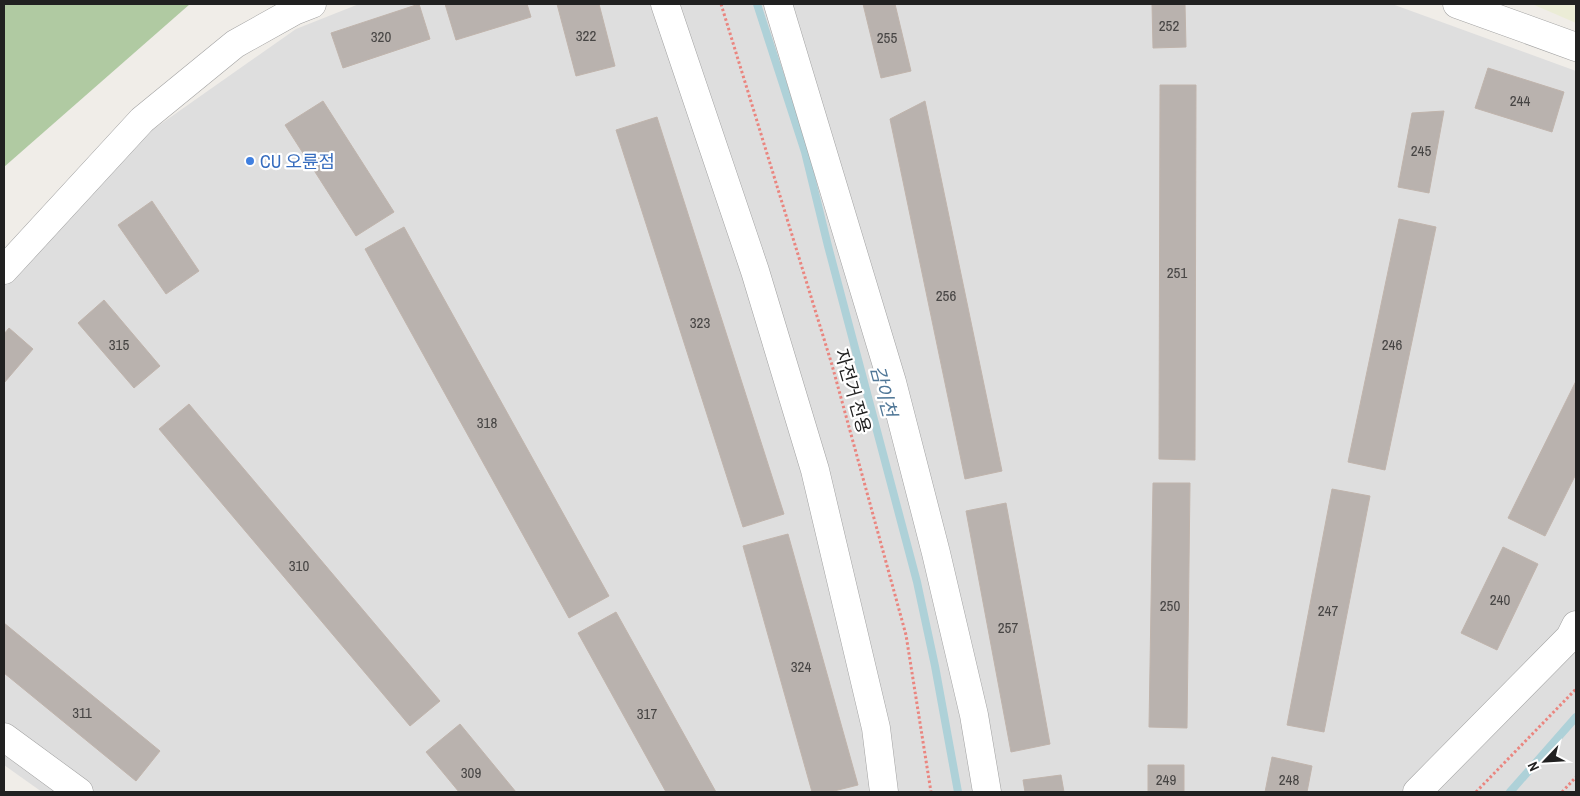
<svg xmlns="http://www.w3.org/2000/svg" width="1580" height="796" font-family="'Archivo Narrow','Noto Sans KR',sans-serif">
	<rect width="100%" height="100%" fill="#f0ede8"/>
	<path fill="#dedede" d="M359 4H1392L1576 71V792H42L4 765V271L148 133 296 29Z"/>
	<path fill="#ebecd6" d="M1532 4H1576V23Z"/>
	<path fill="#b0caa2" d="M4 4H190L4 167Z"/>
	<g fill="none" stroke-linecap="round" stroke-linejoin="round">
		<path stroke="#aed1d8" stroke-width="8" d="M757 4 805 152 828 246 917 582 935 666 958 792
			M1510 792 1576 717"/>
	</g>
	<path fill="#b9b2ae" stroke="#c0b4ac" d="M419 4 430 39 343 68 331 33Z
		M445 4H527L531 17 456 40Z
		M557 4H599L615 66 576 76Z
		M863 4H895L911 71 881 78Z
		M1152 4H1185L1186 47 1153 48Z
		M1488 68 1564 92 1552 132 1475 108Z
		M1160 85H1196L1195 460 1159 459Z
		M323 101 394 212 356 236 285 125Z
		M925 101 1002 471 965 479 890 119Z
		M1444 111 1429 193 1398 187 1412 113Z
		M657 117 784 514 743 527 616 130Z
		M152 201 199 271 166 294 118 225Z
		M1399 219 1436 227 1385 470 1348 462Z
		M404 227 609 596 569 618 365 249Z
		M104 300 160 366 134 388 78 323Z
		M9 328 33 349 4 383V334Z
		M1576 381V474L1545 536 1508 518Z
		M189 404 440 701 410 726 159 429Z
		M1153 483H1190L1187 728 1149 727Z
		M1332 489 1370 496 1324 732 1287 725Z
		M1006 503 1050 744 1011 752 966 511Z
		M788 534 858 785 830 792H812L743 546Z
		M1503 547 1538 564 1497 650 1461 633Z
		M616 612 716 792H666L578 633Z
		M4 623 160 751 136 781 4 673Z
		M460 724 516 792H459L426 752Z
		M1272 757 1312 766 1307 792H1265Z
		M1148 765H1184V792H1148Z
		M1061 775 1064 792H1025L1023 780Z"/>
	<g fill="none" stroke-linecap="round" stroke-linejoin="round">
		<defs>
			<path id="minor" d="M665 4 755 271 815 470 876 728 884 792
				M778 4 892 382 936 553 974 715 987 792
				M1457 4 1576 47
				M4 270 142 120 235 44 294 11 312 4
				M4 737 79 792
				M1417 792 1570 637 1576 625"/>
		</defs>
		<use href="#minor" stroke="#a2a2a2" stroke-width="29"/>
		<path stroke="#ea857f" stroke-width="3" stroke-dasharray="2.5 2.5" stroke-linecap="butt" d="M721 4 832 365 906 635 931 792
			M1476 792 1576 689
			M1562 792 1576 777"/>
		<use href="#minor" stroke="#fff" stroke-width="28"/>
	</g>
	<circle fill="#3f7fe0" stroke="#fff" stroke-width="2" cx="250" cy="161" r="5"/>
	<g text-anchor="middle" dominant-baseline="central" stroke-width="4.5" stroke-linejoin="round" paint-order="stroke">
		<g font-size="15" fill="#474544">
			<text x="1169" y="25">252</text>
			<text x="586" y="35">322</text>
			<text x="381" y="36">320</text>
			<text x="887" y="37">255</text>
			<text x="1520" y="100">244</text>
			<text x="1421" y="150">245</text>
			<text x="1177" y="272">251</text>
			<text x="946" y="295">256</text>
			<text x="700" y="322">323</text>
			<text x="119" y="344">315</text>
			<text x="1392" y="344">246</text>
			<text x="487" y="422">318</text>
			<text x="299" y="565">310</text>
			<text x="1500" y="599">240</text>
			<text x="1170" y="605">250</text>
			<text x="1328" y="610">247</text>
			<text x="1008" y="627">257</text>
			<text x="801" y="666">324</text>
			<text x="82" y="712">311</text>
			<text x="647" y="713">317</text>
			<text x="471" y="772">309</text>
			<text x="1166" y="779">249</text>
			<text x="1289" y="779">248</text>
		</g>
		<g font-size="18" fill="#366cbe" stroke="#fff" text-anchor="start">
			<text x="260" y="161">CU 오륜점</text>
		</g>
		<g font-size="18" fill="#212121" stroke="#fff">
			<text transform="translate(853 391) rotate(74)">자전거 전용</text>
		</g>
		<g font-size="19" font-style="italic" fill="#507797" stroke="#fff">
			<text transform="translate(884 391) rotate(75)">감이천</text>
		</g>
	</g>
	<rect width="1580" height="796" fill="none" stroke="#212121" stroke-width="10"/>
	<g transform="translate(1545 761) rotate(245)" stroke="#ffffff" stroke-width="4" paint-order="stroke">
	<path d="M0-4L9 19L0 12L-9 19Z" fill="#212121"/>
	<text y="-8" font-size="14" font-weight="bold" text-anchor="middle" fill="#212121">N</text>
	</g>
</svg>
